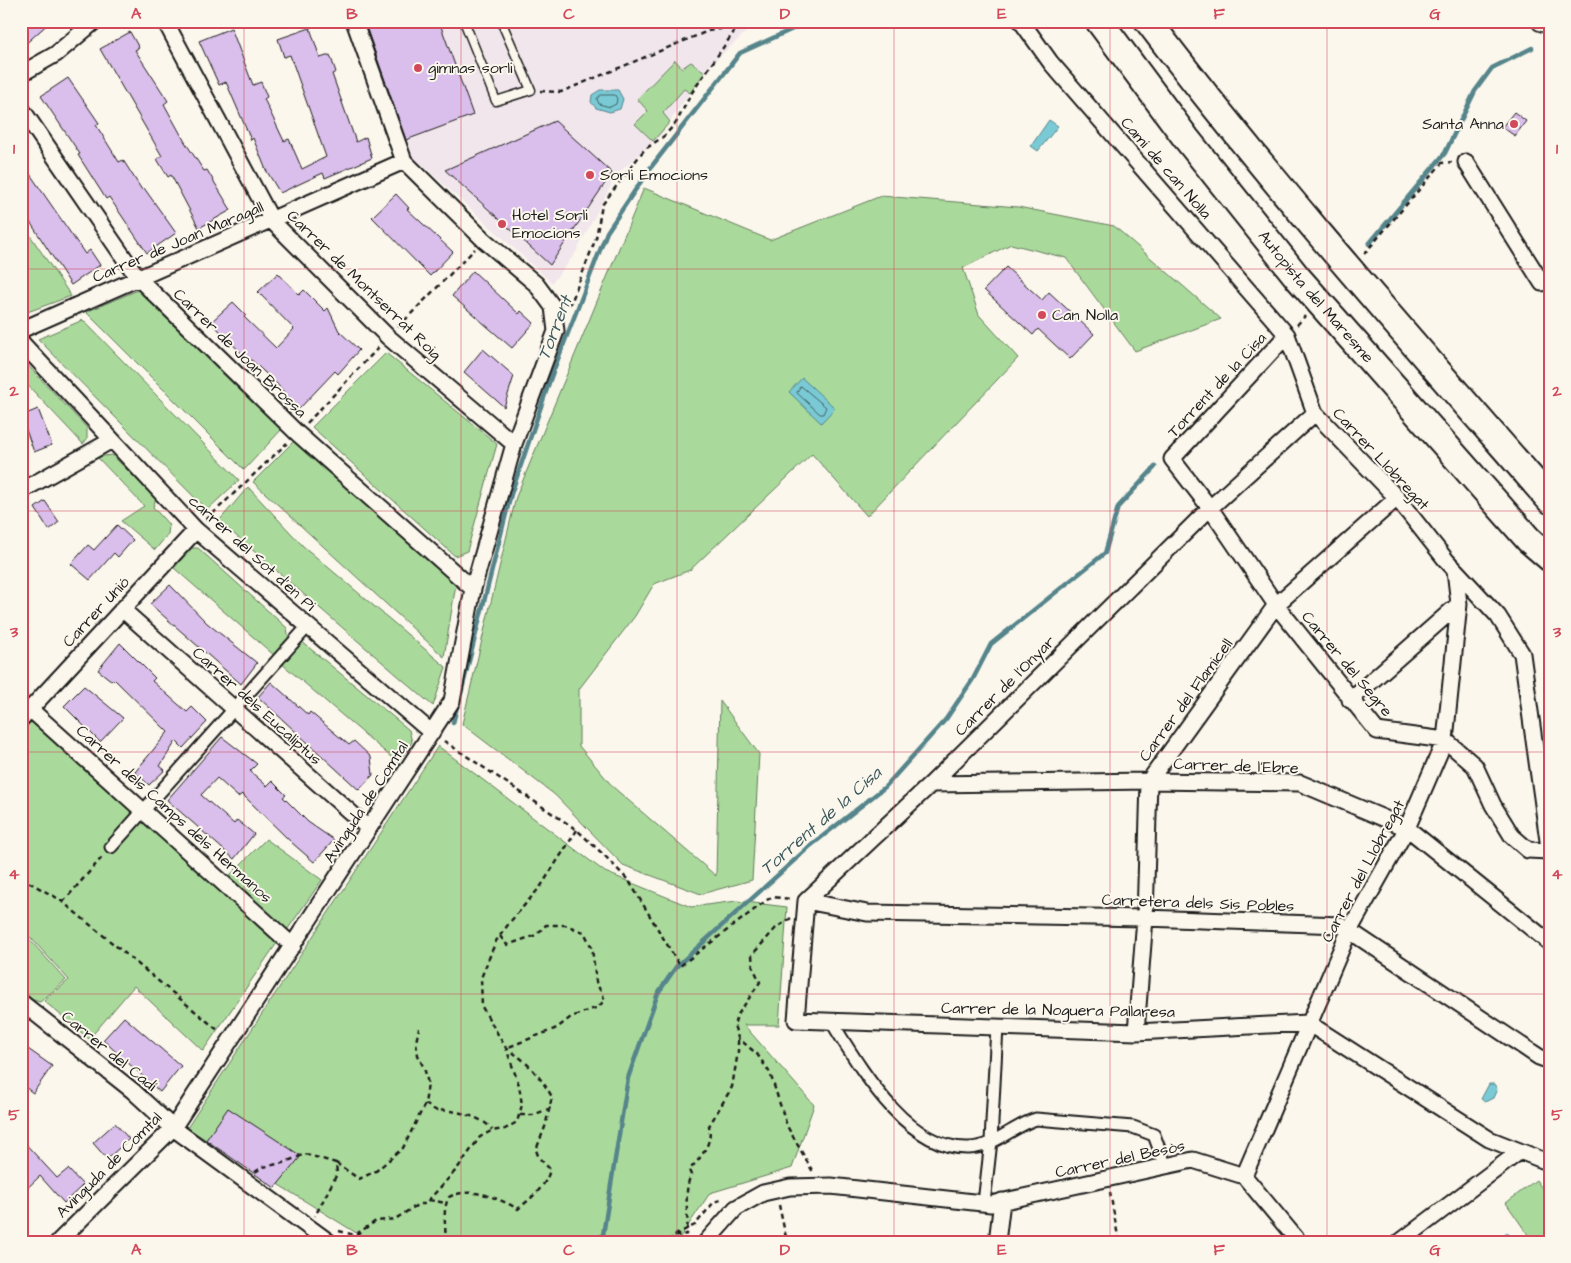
<svg xmlns="http://www.w3.org/2000/svg" width="1571" height="1263" font-family="'Architects Daughter',sans-serif">
	<rect width="100%" height="100%" fill="#fbf7ec"/>
	<filter id="ink" filterUnits="userSpaceOnUse"><feTurbulence type="fractalNoise" baseFrequency=".02" numOctaves="2"/><feDisplacementMap in="SourceGraphic" scale="10" xChannelSelector="R" yChannelSelector="G"/><feConvolveMatrix kernelMatrix="1 2 1 2 8 2 1 2 1" color-interpolation-filters="sRGB"/></filter>
	<g filter="url(#ink)">
		<path fill="#f1e6ec" d="M361 21H762L755 24 707 68 659 137 617 174 575 254 552 283 410 154Z"/>
		<path fill="#aada9b" stroke="#637b5c" d="M675 60 682 68 691 62 705 72 690 93 684 89 663 113 670 122 653 141 635 124 648 111 637 99Z
			M644 188 770 240 881 196 1018 207 1114 226 1221 319 1135 351 1066 258 1011 244 963 268 979 315 1018 358 867 516 812 454 690 570 654 584 635 616 579 689V746L613 787 716 876 720 701 759 754 752 880 701 894 623 865 555 795 462 724 516 497Z
			M21 222 71 296 22 314 21 313Z
			M138 290 282 429 244 470 86 312Z
			M83 320 239 480 207 510 38 339Z
			M386 353 497 444 467 551 455 556 312 427Z
			M21 358 87 428V439L83 444 21 378Z
			M296 439 456 584 444 657 253 482Z
			M112 455 156 498 153 507 169 525 168 534 155 550 121 521 144 506 97 457Z
			M248 487 303 546 446 667 433 706 219 521Z
			M191 548H198L287 628 289 639 275 656 174 568Z
			M301 641 409 730 412 742 398 763 281 663Z
			M32 720 279 940 203 1051 134 986 89 1039 44 1001 69 980 21 927V731Z
			M438 746 605 872 691 907 737 901 787 907 779 1025H744L814 1105 792 1168 710 1193 677 1242H371L187 1128Z
			M266 839 322 880 285 933 226 879Z
			M21 930 66 980 40 1002 30 999 21 989Z
			M1536 1180 1550 1199V1242H1533L1506 1203Z"/>
		<path fill="#7acad5" stroke="#54848b" d="M600 90H618L623 99 620 109 610 112 596 108 591 102 592 95Z
			M1049 120 1058 126 1038 151 1031 146Z
			M802 378 835 408 821 423 789 392Z
			M1489 1084H1494L1497 1089 1493 1098 1485 1102 1481 1099Z
			M1507 1232 1514 1242H1495V1241Z"/>
		<g fill="none" stroke-linecap="round" stroke-linejoin="round">
			<path stroke="#426266" stroke-width="1" d="M601 95H615L617 99 616 104 610 107 599 104 597 99Z
				M801 386 826 407 823 414H820L797 393Z"/>
			<path stroke="#54848b" stroke-width="4.5" d="M1369 244 1445 153 1475 91 1492 68 1532 48
				M461 693 511 494 551 377 607 232 648 171 740 53 810 21
				M453 723 458 703
				M592 1242 603 1235 628 1078 658 993 676 967 809 847 885 787 946 719 973 679 991 644 1105 553 1118 507 1155 467"/>
		</g>
		<path fill="#dabeeb" stroke="#1c1c1c" d="M21 21H51L21 48Z
			M364 21H439L473 115 406 140Z
			M231 28 253 85 261 82 267 97 264 99 284 141 289 139 302 169 326 157 290 55 284 57 278 39 310 28 320 58 330 55 336 72 332 74 356 142 366 137 372 158 325 178 323 173 280 193 266 170 253 138 251 140 226 82 219 85 199 41Z
			M130 32 139 48 135 50 168 101 164 104 185 142 204 171 207 170 231 210 199 228 171 175 168 177 157 159 162 156 100 49Z
			M68 78 99 123 96 125 119 162 123 160 142 190 144 188 176 233 147 253 109 197 106 199 78 155 80 154 41 96Z
			M1514 112 1526 121 1515 136 1502 127Z
			M555 121 612 173 550 265 445 170Z
			M21 161 85 254 90 250 100 265 71 285 21 208Z
			M396 194 409 208 407 209 453 252 430 276 372 217Z
			M1006 267 1042 300 1049 292 1094 334 1070 359 1038 329 1033 335 984 290Z
			M473 271 519 314 521 311 534 323 512 348 452 296Z
			M278 273 299 295 304 290 325 311 328 308 339 331 359 350 338 374 335 371 299 409 276 383 248 357 246 358 211 322 233 302 246 315 244 317 276 348 294 329 258 292Z
			M483 349 514 376 504 407 464 372Z
			M38 409 52 445 34 452 21 416Z
			M45 501 59 522 49 530 35 508Z
			M117 525 133 540 118 557 114 553 90 580 71 564 88 545 94 550Z
			M170 585 207 623 257 663 241 684 150 604Z
			M120 643 155 678 152 681 187 712 192 707 207 722 183 748 176 741 160 766 165 770 149 785 135 772 168 732 114 679 112 681 98 670Z
			M271 682 308 715 310 712 349 745 354 741 371 757 373 775 359 790 258 697Z
			M84 686 123 718 100 742 64 706Z
			M222 737 257 764 250 771 267 786 272 781 286 795 283 797 308 822 334 840 314 862 291 842 242 794 238 797 217 778 201 795 234 824 237 820 254 834 234 859 167 800Z
			M124 1017 181 1066 160 1092 103 1040Z
			M21 1044 52 1066 33 1093 21 1084Z
			M228 1108 301 1156 275 1188 206 1140Z
			M115 1123 129 1139 107 1159 93 1143Z
			M21 1139 57 1178 68 1169 83 1185 64 1203 40 1176 21 1194Z"/>
		<g fill="none" stroke-linecap="round" stroke-linejoin="round">
			<defs>
				<path id="service" d="M464 21 496 101 531 90 501 21"/>
				<path id="pedestrian" d="M111 847 308 626
					M831 1021C860 1067 906 1150 969 1148 994 1147 1013 1126 1036 1119L1133 1127 1154 1135 1166 1167
					M984 1203 991 1141 997 1027"/>
				<path id="minor" d="M165 21 272 221 388 337 514 444
					M1021 21 1051 63 1287 335 1315 413 1397 498 1446 560 1498 616 1522 654 1550 855
					M21 74 56 54 95 21
					M21 108 138 278 297 433 473 589
					M1466 162 1542 283 1550 281
					M21 330 404 161
					M1287 335 1172 459 1210 508 1276 605 1377 731 1445 740 1475 766 1493 805 1512 836 1528 850 1549 851
					M21 342 196 530 432 733
					M1315 413 1210 508 931 784 806 901 796 1020 1136 1032 1308 1023 1489 1139 1550 1163
					M21 491 112 440
					M122 609 368 828
					M1350 700 1459 604
					M30 709 293 946
					M21 719 196 530
					M931 784 1149 781 1300 783 1407 828 1550 943
					M806 901 867 913 1145 918 1341 925 1539 1057 1550 1061
					M21 1002 133 1091 173 1128 329 1242
					M1136 1032 1145 918 1149 781 1276 605 1397 498
					M1244 1176 1349 931 1407 828 1445 740 1459 604 1455 570
					M1244 1176 1299 1242
					M58 1242 173 1128 452 701 473 589 514 444 556 331 553 307 536 284 484 240 404 161 354 21
					M706 1242 736 1208 763 1193 790 1187 831 1186 991 1204 1193 1160 1244 1176
					M997 1242 1002 1201
					M1400 1242 1519 1152"/>
				<path id="tertiary" d="M1541 21 1550 24"/>
				<g id="motorway">
					<path id="s1" d="M1099 21 1186 138 1298 278 1529 540 1550 558"/>
					<path d="M1148 21C1274 187 1413 343 1550 500"/>
				</g>
			</defs>
			<use href="#service" stroke="#1c1c1c" stroke-width="11"/>
			<use href="#pedestrian" stroke="#1c1c1c" stroke-width="15"/>
			<use href="#minor" stroke="#1c1c1c" stroke-width="19"/>
			<use href="#tertiary" stroke="#1c1c1c" stroke-width="22"/>
			<use href="#motorway" stroke="#1c1c1c" stroke-width="30"/>
			<path stroke="#1c1c1c" stroke-width="2.5" stroke-dasharray="5 4" stroke-linecap="butt" d="M540 91 561 92 708 31 738 26 745 21
				M1364 254 1442 163 1452 162
				M567 304 571 303 596 238 602 205 644 150 664 136 676 123 691 94 738 26
				M1297 325 1305 316
				M398 327 475 249
				M307 423 379 347
				M206 520 287 443
				M444 741 577 830 605 856 629 881 680 966 771 897 792 899
				M21 878 59 899 219 1031
				M63 902 104 855
				M791 918 776 928 752 955 753 967 760 982 737 1016 734 1025 738 1038 757 1054 770 1073 787 1126 813 1172
				M500 936 507 945 536 935 546 925H565L584 932 592 948 596 982 605 1000 598 1007 571 1017 557 1028 506 1048
				M425 1104 437 1111C451 1108 486 1118 492 1130
				M520 1115H533L551 1108
				M336 1163 359 1179 376 1171 403 1148 425 1104 428 1084 425 1071 418 1055 416 1042 419 1028
				M255 1172 263 1167 283 1163 305 1154 336 1163 337 1174 315 1216
				M1110 1192 1119 1242
				M429 1200 446 1203
				M779 1205 787 1242
				M339 1231 355 1235 376 1221 395 1219 419 1204H425L457 1169 480 1137 491 1131 505 1129 517 1122 522 1105 519 1085 506 1048 482 1007 481 978 496 941 510 922 541 886 577 830
				M355 1235 362 1242
				M675 1235 695 1225 714 1202 724 1199
				M445 1242C447 1226 441 1212 449 1197 471 1186 498 1198 518 1209 530 1199 547 1186 550 1169L539 1158 536 1150 545 1127 552 1097C541 1077 526 1060 506 1048
				M673 1242 671 1237 687 1234C689 1215 683 1192 691 1175L689 1170C701 1158 713 1143 709 1126L732 1087 738 1052V1039"/>
			<use href="#service" stroke="#fbf7ec" stroke-width="8"/>
			<use href="#pedestrian" stroke="#fbf7ec" stroke-width="11"/>
			<use href="#minor" stroke="#fbf7ec" stroke-width="15"/>
			<use href="#tertiary" stroke="#fbf7ec" stroke-width="19"/>
			<use href="#motorway" stroke="#fbf7ec" stroke-width="26"/>
		</g>
	</g>
	<path fill="none" stroke="#d1495b" stroke-width="1" stroke-opacity="0.55" d="M244 21V1242M461 21V1242M677 21V1242M894 21V1242M1110 21V1242M1327 21V1242M21 269H1550M21 511H1550M21 752H1550M21 994H1550"/>
	<g fill="#d1495b" stroke="#fbf7ec" stroke-width="2">
		<circle cx="418" cy="68" r="5"/>
		<circle cx="1514" cy="124" r="5"/>
		<circle cx="590" cy="175" r="5"/>
		<circle cx="502" cy="224" r="5"/>
		<circle cx="1042" cy="315" r="5"/>
	</g>
	<g text-anchor="middle" dominant-baseline="central" stroke-width="4" stroke-linejoin="round" paint-order="stroke">
		<g font-size="16" fill="#1c1c1c" stroke="#fbf7ec" text-anchor="start">
			<text x="428" y="68">gimnas sorli</text>
			<text x="1504" y="124" text-anchor="end">Santa Anna</text>
			<text x="600" y="175">Sorli Emocions</text>
			<text x="512" y="215">Hotel Sorli<tspan x="512" dy="18">Emocions</tspan></text>
			<text x="1052" y="315">Can Nolla</text>
		</g>
		<g font-size="16" fill="#1c1c1c" stroke="#fbf7ec">
			<text transform="translate(1166 168) rotate(49)">Camí de can Nolla</text>
			<text transform="translate(178 242) rotate(-23)">Carrer de Joan Maragall</text>
			<text transform="translate(364 285) rotate(44)">Carrer de Montserrat Roig</text>
			<text stroke="none"><textPath href="#s1" startOffset="351">Autopista del Maresme</textPath></text>
			<text transform="translate(240 353) rotate(44)">Carrer de Joan Brossa</text>
			<text transform="translate(1217 385) rotate(-47)">Torrent de la Cisa</text>
			<text transform="translate(1381 459) rotate(47)">Carrer Llobregat</text>
			<text transform="translate(252 553) rotate(42)">carrer del Sot d'en Pi</text>
			<text transform="translate(96 612) rotate(-47)">Carrer Unió</text>
			<text transform="translate(1347 664) rotate(50)">Carrer del Segre</text>
			<text transform="translate(1005 686) rotate(-45)">Carrer de l'Onyar</text>
			<text transform="translate(1186 700) rotate(-54)">Carrer del Flamicell</text>
			<text transform="translate(257 706) rotate(42)">Carrer dels Eucaliptus</text>
			<text transform="translate(1236 766) rotate(2)">Carrer de l'Ebre</text>
			<text transform="translate(366 802) rotate(-57)">Avinguda de Comtal</text>
			<text transform="translate(174 814) rotate(42)">Carrer dels Camps dels Hermanos</text>
			<text transform="translate(1363 871) rotate(-62)">Carrer del Llobregat</text>
			<text transform="translate(1198 903) rotate(2)">Carretera dels Sis Pobles</text>
			<text transform="translate(1058 1010) rotate(1)">Carrer de la Noguera Pallaresa</text>
			<text transform="translate(109 1051) rotate(39)">Carrer del Cadí</text>
			<text transform="translate(1120 1159) rotate(-12)">Carrer del Besòs</text>
			<text transform="translate(109 1165) rotate(-45)">Avinguda de Comtal</text>
		</g>
		<g font-size="18" font-style="italic" fill="#3d595d" stroke="#fbf7ec">
			<text transform="translate(555 328) rotate(-69)">Torrent</text>
			<text transform="translate(821 821) rotate(-41)">Torrent de la Cisa</text>
		</g>
	</g>
	<rect width="1571" height="1263" fill="none" stroke="#fbf7ec" stroke-width="55"/>
	<rect x="28" y="28" width="1516" height="1208" fill="none" stroke="#d1495b" stroke-width="2"/>
	<g font-size="16" text-anchor="middle" font-weight="bold" fill="#d1495b">
		<text x="136" y="19">A</text>
		<text x="352" y="19">B</text>
		<text x="569" y="19">C</text>
		<text x="785" y="19">D</text>
		<text x="1002" y="19">E</text>
		<text x="1219" y="19">F</text>
		<text x="1435" y="19">G</text>
		<text x="14" y="154">1</text>
		<text x="1557" y="154">1</text>
		<text x="14" y="396">2</text>
		<text x="1557" y="396">2</text>
		<text x="14" y="637">3</text>
		<text x="1557" y="637">3</text>
		<text x="14" y="879">4</text>
		<text x="1557" y="879">4</text>
		<text x="14" y="1120">5</text>
		<text x="1557" y="1120">5</text>
		<text x="136" y="1255">A</text>
		<text x="352" y="1255">B</text>
		<text x="569" y="1255">C</text>
		<text x="785" y="1255">D</text>
		<text x="1002" y="1255">E</text>
		<text x="1219" y="1255">F</text>
		<text x="1435" y="1255">G</text>
	</g>
</svg>
